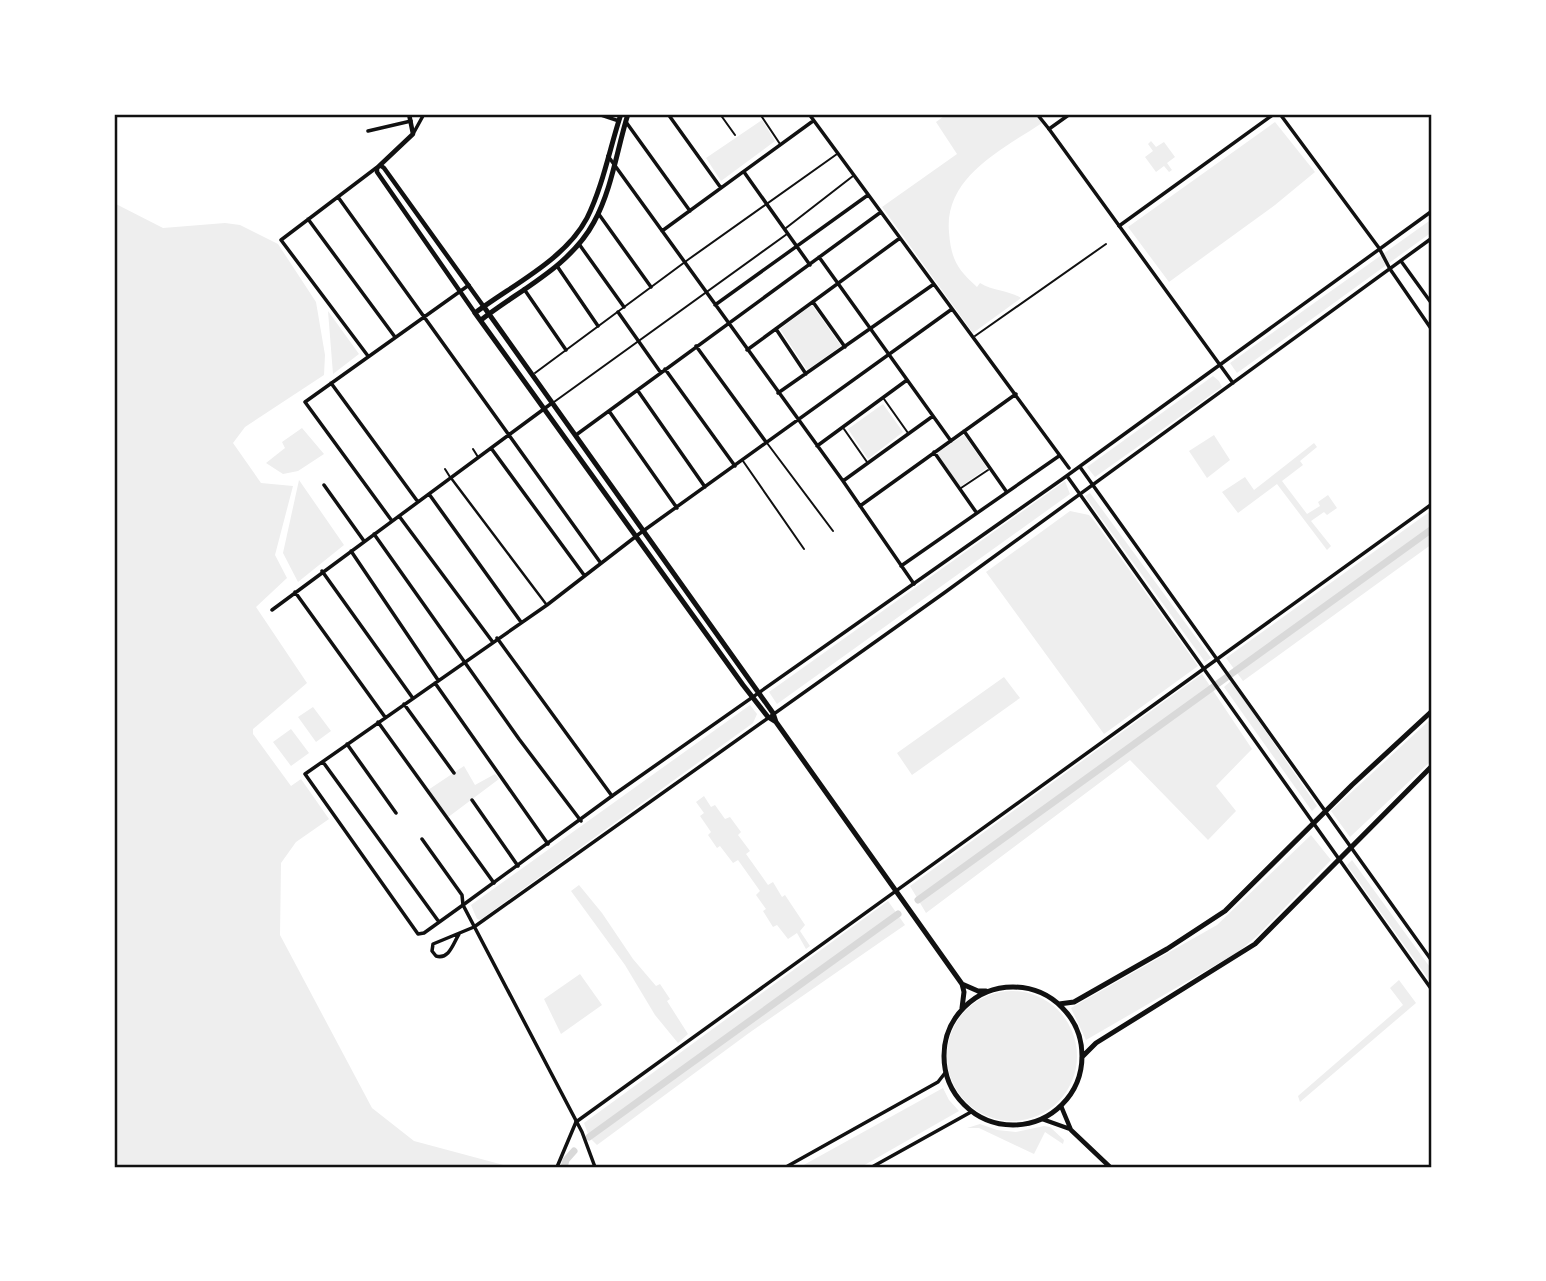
<svg xmlns="http://www.w3.org/2000/svg" width="1546" height="1281" font-family="'Titillium Web',sans-serif">
	<rect width="100%" height="100%" fill="#fff"/>
	<path fill="#eee" d="M947 114H1036L1042 123C1003 149 944 177 949 232 951 259 957 269 977 287L980 283C993 291 1011 291 1021 298L973 333 882 207 957 154 936 122Z
		M762 120 775 141 721 181 706 158Z
		M1275 122 1315 172 1275 205 1169 282 1128 227Z
		M1151 141 1156 147 1164 142 1175 157 1167 163 1172 170 1169 172 1164 166 1156 172 1145 157 1153 151 1148 144Z
		M114 203 163 228 225 223 240 225 278 244 316 302 325 355 324 375 245 427 233 443 261 483 293 486 275 555 287 578 256 607 307 683 253 729V734L291 786 301 779 329 819 296 842 281 863 280 935 372 1108 414 1141 511 1167H114Z
		M1432 219V232L1237 373 1230 363Z
		M812 305 841 346 807 370 780 329Z
		M328 311 359 354 333 374Z
		M1213 376 1219 381 1222 387 1095 477 1087 467Z
		M883 404 903 432 868 459 848 429Z
		M302 428 324 454 298 471 283 474 266 463 285 448 282 442Z
		M964 435 987 468 960 487 937 453Z
		M1214 435 1230 460 1207 478 1189 451Z
		M1314 443 1317 447 1300 461 1303 465 1282 481 1307 514 1320 506 1318 502 1328 495 1337 508 1327 515 1324 512 1311 521 1331 546 1327 550 1277 484 1238 513 1222 492 1245 477 1254 490Z
		M299 480 344 545 298 582 283 553Z
		M1065 481 1070 494 777 704 769 692Z
		M1090 493 1211 658 1205 662 1085 496Z
		M1432 510V544L1243 681 1226 658Z
		M1070 511 1089 515 1095 522 1198 666 1104 734 986 572Z
		M1202 674 1252 749 1216 786 1236 811 1208 840 1130 760 926 913 910 886Z
		M1004 677 1020 698 912 775 897 753Z
		M1231 681 1317 806 1312 811 1224 687Z
		M750 705 757 714 753 723 480 920 477 919 471 905Z
		M313 707 331 731 316 742 298 717Z
		M1432 718V760L1350 837 1331 811Z
		M291 729 309 753 291 766 273 742Z
		M464 766 475 785 495 774 499 779 447 818 428 790Z
		M704 796 711 807 715 805 725 819 730 817 741 832 738 835 750 851 746 854 768 885 773 882 782 897 785 895 805 925 800 931 810 946 806 949 797 933 788 939 777 925 773 927 763 911 766 909 756 895 760 891 738 860 733 863 720 846 717 848 708 835 711 832 700 816 704 813 696 802Z
		M1311 835 1331 860 1257 936 1238 952 1086 1040 1071 1008 1217 925Z
		M1352 860 1432 970V984L1347 865Z
		M579 885 602 913 633 959 656 986 660 984 670 999 667 1001 688 1034 678 1043 655 1015 625 965 571 891Z
		M888 901 905 925 749 1033 597 1145 589 1137 584 1123Z
		M580 974 602 1005 561 1034 544 999Z
		M1399 980 1416 1003 1300 1102 1298 1096 1403 1005 1390 988Z
		M947 1056a65 65 0 1 1 130 0a65 65 0 1 1-130 0Z
		M943 1088 949 1100 959 1111 861 1167H800Z
		M980 1124 997 1130 1016 1132 1044 1126 1050 1127 1064 1140 1063 1144 1045 1132 1034 1154 979 1128H967Z"/>
	<g fill="none" stroke-linecap="round" stroke-linejoin="round">
		<path stroke="#d9d9d9" stroke-width="7" d="M918 900 1432 529
			M589 1137 898 914
			M564 1167 566 1160 574 1151"/>
		<path stroke="#111" stroke-width="2" d="M720 114 735 135
			M760 114 780 144
			M786 228 853 176
			M975 336 1106 244
			M535 373 689 259 837 154
			M884 399 908 433
			M554 402 787 234
			M844 429 867 462
			M767 443 833 531
			M473 449 478 457
			M743 461 804 549
			M445 469 450 477
			M961 488 988 470"/>
		<path stroke="#111" stroke-width="2.5" d="M451 478 546 604"/>
		<path stroke="#111" stroke-width="3.5" d="M598 114 619 121
			M668 114 721 188
			M809 114 1069 468
			M1037 114 1049 129
			M626 122 690 211
			M368 131 411 121
			M413 134 424 114
			M608 156 843 481 914 584
			M744 172 810 265
			M338 197 600 562
			M598 213 651 287
			M308 219 395 337
			M1119 226 1274 114
			M662 231 813 121
			M579 244 624 307
			M819 257 951 441
			M557 266 598 326
			M524 289 566 350
			M813 302 845 347
			M715 305 868 195
			M618 312 661 373
			M776 329 806 374
			M696 346 766 442
			M747 350 900 238
			M368 356 281 240 376 168
			M665 369 735 466
			M331 383 418 502
			M638 391 705 487
			M778 393 934 284
			M609 411 677 508
			M964 431 1006 491
			M576 435 881 212
			M817 446 907 380
			M491 448 584 575
			M934 452 976 512
			M843 481 933 416
			M324 485 364 541
			M429 494 521 622
			M860 506 1016 394
			M399 516 492 641
			M392 521 305 402 469 285
			M374 534 519 739 581 821
			M351 551 438 680
			M901 566 1059 456
			M322 571 412 697
			M295 592 385 717
			M272 610 552 403
			M497 638 612 796
			M435 683 548 844
			M404 704 454 773
			M378 722 494 883
			M347 744 396 813
			M323 762 439 922
			M472 800 518 866
			M422 839 462 895 463 905 424 933 418 934 305 774 547 605 639 534 952 309
			M459 934C453 944 449 960 436 956L432 951 433 944 474 927
			M576 1122 1432 504"/>
		<path stroke="#111" stroke-width="3.5" d="M1070 114 1049 129 1233 383
			M1280 114 1379 248 1390 269 1432 330
			M1401 261 1432 304
			M1080 467 1432 961
			M1067 476 1432 990
			M474 927 944 593 1432 238
			M557 1167 576 1122
			M595 1167 582 1132 463 905 612 796 1061 480 1432 211
			M786 1167 938 1082 945 1073
			M872 1167 971 1112"/>
		<path stroke="#111" stroke-width="4.5" d="M409 114 413 134 377 168V172L475 313
			M380 165 384 168 484 307
			M1061 1106 1071 1130 1110 1167
			M1042 1119 1070 1129"/>
		<path stroke="#111" stroke-width="5" d="M621 114C610 147 603 186 587 218 565 260 512 285 475 313L743 685 768 717 776 722
			M484 307 773 713 776 722 962 984 978 991H986
			M481 320C519 290 570 267 594 222 612 189 617 149 628 114
			M944 1056a69 69 0 1 1 138 0a69 69 0 1 1-138 0Z
			M1059 1004 1074 1002 1167 949 1225 911 1352 785 1432 711
			M962 1008 964 992 962 984
			M1082 1057 1096 1043 1255 944 1432 766"/>
	</g>
	<rect width="1546" height="1281" fill="none" stroke="#ffffff" stroke-width="231"/>
	<rect x="116" y="116" width="1314" height="1050" fill="none" stroke="#111" stroke-width="2.5"/>
</svg>
